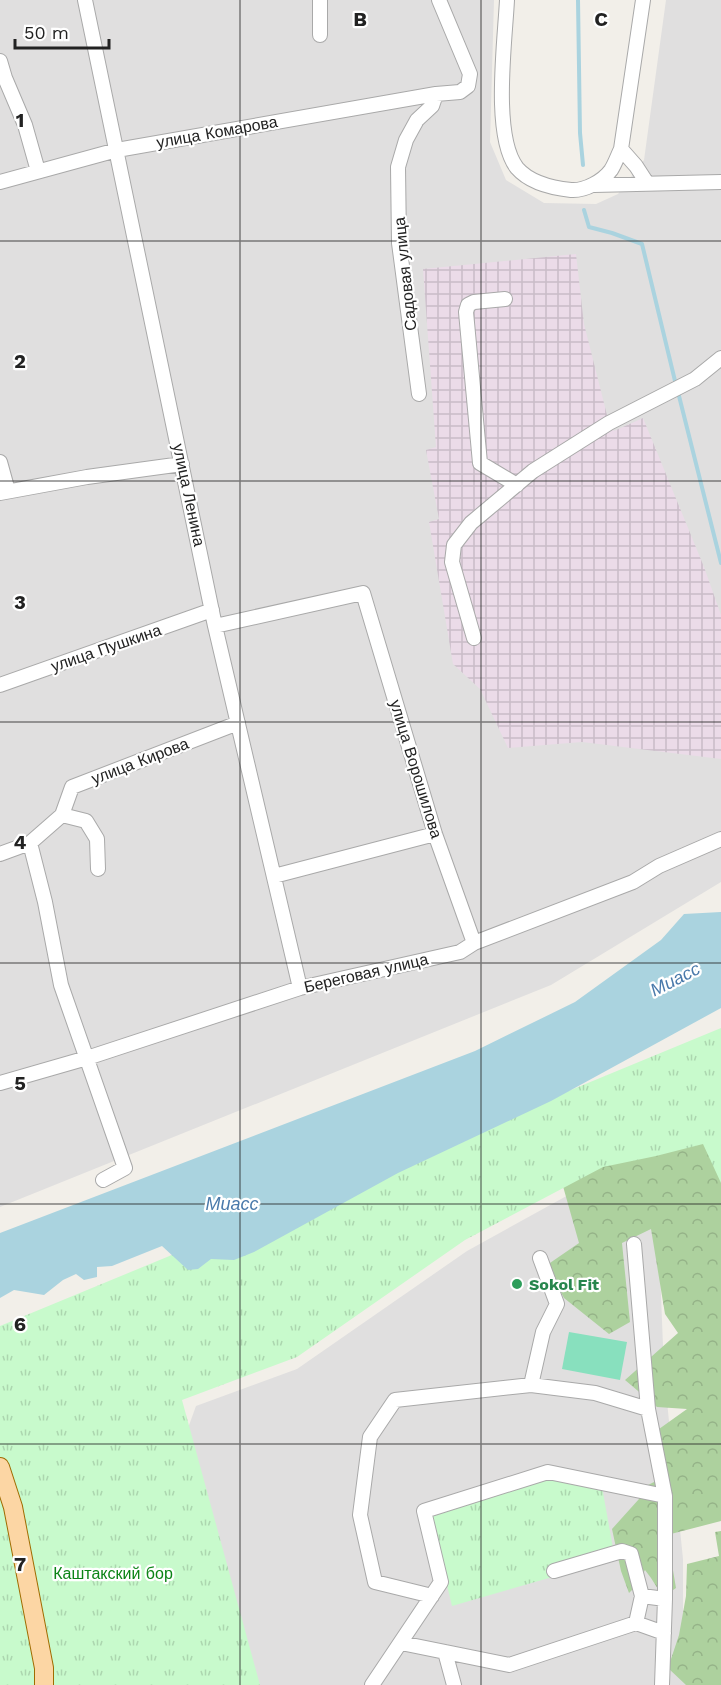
<svg xmlns="http://www.w3.org/2000/svg" width="721" height="1685" font-family="'Work Sans',sans-serif">
	<defs>
		<pattern id="industrial-grid" width="8" height="8" patternUnits="userSpaceOnUse" patternTransform="scale(1.5)"><rect width="8" height="8" fill="#ebdbe8"/><path d="M0 4h8M4 0v8" fill="none" stroke="#c9bcc7"/></pattern>
		<pattern id="forest-crowns" width="20" height="18" patternUnits="userSpaceOnUse" patternTransform="scale(1.5)"><rect width="20" height="18" fill="#add19e"/><path d="M2 6a3 3 0 1 1 6 0M12 15a3 3 0 1 1 6 0" fill="none" stroke="#95b388"/></pattern>
		<pattern id="park-tufts" width="24" height="20" patternUnits="userSpaceOnUse" patternTransform="scale(1.5)"><rect width="24" height="20" fill="#c8facc"/><path d="M3 7l-1-3M5 7V3M7 7l1-3M15 17l-1-3M17 17v-4M19 17l1-3" fill="none" stroke="#acd6af"/></pattern>
	</defs>
	<rect width="100%" height="100%" fill="#f2efe9"/>
	<path fill="#e0dfdf" d="M0 0H494L490 142 506 180 544 203 596 204 618 194 644 160 666 0H721V882L551 985 0 1207Z
		M656 1167 664 1372 683 1559V1663L686 1685H95L196 1406 297 1369 467 1251 601 1177Z"/>
	<path fill="url(#industrial-grid)" d="M576 254 584 324 609 423 614 431 643 418 704 567 721 615V759L582 742 508 748 480 689 453 664 429 522 439 519 426 450 436 447 423 269Z"/>
	<path fill="url(#forest-crowns)" d="M721 1049V1521L667 1535 676 1588 663 1597 651 1578 645 1570 637 1585 629 1593 621 1571 612 1529 639 1499 642 1488 668 1475 659 1429 687 1409 657 1407 625 1380 678 1333 665 1314 651 1229 622 1243 630 1322 609 1334 564 1298 547 1265 579 1243 557 1165Z
		M721 1531V1685H686L668 1668 679 1635 686 1596 687 1564 719 1556 715 1532Z"/>
	<path fill="url(#park-tufts)" d="M721 1028V1183L703 1144 656 1156 603 1167 465 1240 297 1357 182 1400 260 1685H0V1326Z
		M548 1476 602 1487 615 1559 452 1606 429 1512Z"/>
	<path fill="#88e0be" d="M569 1332 627 1342 620 1380 562 1369Z"/>
	<path fill="#aad3df" d="M721 912V1008L551 1101 398 1173 254 1252 234 1260 211 1259 198 1269 188 1270 162 1246 112 1266 97 1267V1277L84 1280 76 1274 63 1280 44 1295 14 1290 0 1298V1233L475 1051 575 1002 661 940 684 914Z"/>
	<g fill="none" stroke-linecap="round" stroke-linejoin="round">
		<path stroke="#aad3df" stroke-width="4" d="M578 0 580 133 583 165
			M584 210 589 227 612 233 642 244 676 385
			M678 392 721 563"/>
		<defs>
			<path id="minor" d="M85 0 215 626 300 988
				M507 0C505 41 492 136 517 168 530 183 552 188 571 190 585 191 603 181 611 170 615 164 618 155 621 149L643 0
				M320 35V0
				M0 61 5 78 25 125 38 171
				M621 149 636 166 647 183
				M0 182 117 150 436 94 460 92 468 86 470 74 439 0
				M594 185 721 182
				M505 299 474 302 468 305 466 312 480 463 517 485
				M419 394 399 243 398 167 406 140 417 120 432 106 436 94
				M0 462 8 491
				M0 493 87 477 182 464
				M215 626 363 593 435 834 474 943
				M474 638 452 562 454 545 471 523 533 471 609 423 695 379 721 358
				M0 685 212 610
				M62 815 86 821 97 839 98 869
				M30 843 45 902 61 985 125 1168 103 1180
				M0 854 30 843 62 815 72 787 238 723
				M274 876 435 834
				M0 1083 87 1058 300 988 460 952 474 943 633 882 659 866 721 839
				M634 1244 648 1409 665 1496V1599L662 1685
				M531 1385 543 1332 557 1304 540 1258
				M554 1571 622 1551 631 1554 642 1596 665 1599
				M432 1596 375 1582 360 1515 370 1437 395 1400 531 1385 595 1393 648 1409
				M636 1623 642 1596
				M401 1643 509 1665 636 1623 664 1633
				M445 1652 454 1685
				M372 1685 441 1582 424 1511 548 1472 665 1496"/>
			<path id="major" d="M0 1467 13 1507 44 1668V1685"/>
		</defs>
		<use href="#minor" stroke="#a9a9a9" stroke-width="16"/>
		<use href="#major" stroke="#a06b00" stroke-width="20"/>
		<use href="#minor" stroke="#fff" stroke-width="14"/>
		<use href="#major" stroke="#fcd6a4" stroke-width="18"/>
	</g>
	<path fill="none" stroke="#222" stroke-width="1.5" stroke-opacity="0.55" d="M240 0V1685M481 0V1685M0 241H721M0 481H721M0 722H721M0 963H721M0 1204H721M0 1444H721"/>
	<circle fill="#2e9e5b" stroke="#fff" stroke-width="2" cx="517" cy="1284" r="6"/>
	<g text-anchor="middle" dominant-baseline="central" stroke-width="4.5" stroke-linejoin="round" paint-order="stroke">
		<g font-size="16" fill="#222" stroke="#fff">
			<text transform="translate(217 132) rotate(-10)">улица Комарова</text>
			<text transform="translate(405 274) rotate(-96)">Садовая улица</text>
			<text transform="translate(189 495) rotate(78)">улица Ленина</text>
			<text transform="translate(106 648) rotate(-19)">улица Пушкина</text>
			<text transform="translate(140 761) rotate(-21)">улица Кирова</text>
			<text transform="translate(416 769) rotate(73)">улица Ворошилова</text>
			<text transform="translate(366 973) rotate(-13)">Береговая улица</text>
		</g>
		<g font-size="16" font-weight="bold" fill="#27864d" stroke="#fff" text-anchor="start">
			<text x="529" y="1284">Sokol Fit</text>
		</g>
		<g font-size="16" fill="#0c8416" stroke="#fff">
			<text x="113" y="1573">Каштакский бор</text>
		</g>
		<g font-size="18" font-style="italic" fill="#4a7aab" stroke="#fff">
			<text transform="translate(675 979) rotate(-27)">Миасс</text>
			<text x="232" y="1203">Миасс</text>
		</g>
	</g>
	<g font-size="20" text-anchor="middle" font-weight="bold" fill="#222" stroke="#fff" stroke-width="4.5" stroke-linejoin="round" paint-order="stroke">
		<text x="360" y="26">B</text>
		<text x="601" y="26">C</text>
		<text x="20" y="127">1</text>
		<text x="20" y="368">2</text>
		<text x="20" y="609">3</text>
		<text x="20" y="849">4</text>
		<text x="20" y="1090">5</text>
		<text x="20" y="1331">6</text>
		<text x="20" y="1571">7</text>
	</g>
	<path d="M15 39v9h94v-9" fill="none" stroke="#222222" stroke-width="3"/>
	<text x="24" y="39" font-size="18" fill="#222222" stroke="#ffffff" stroke-width="4.5" paint-order="stroke">50 m</text>
</svg>
